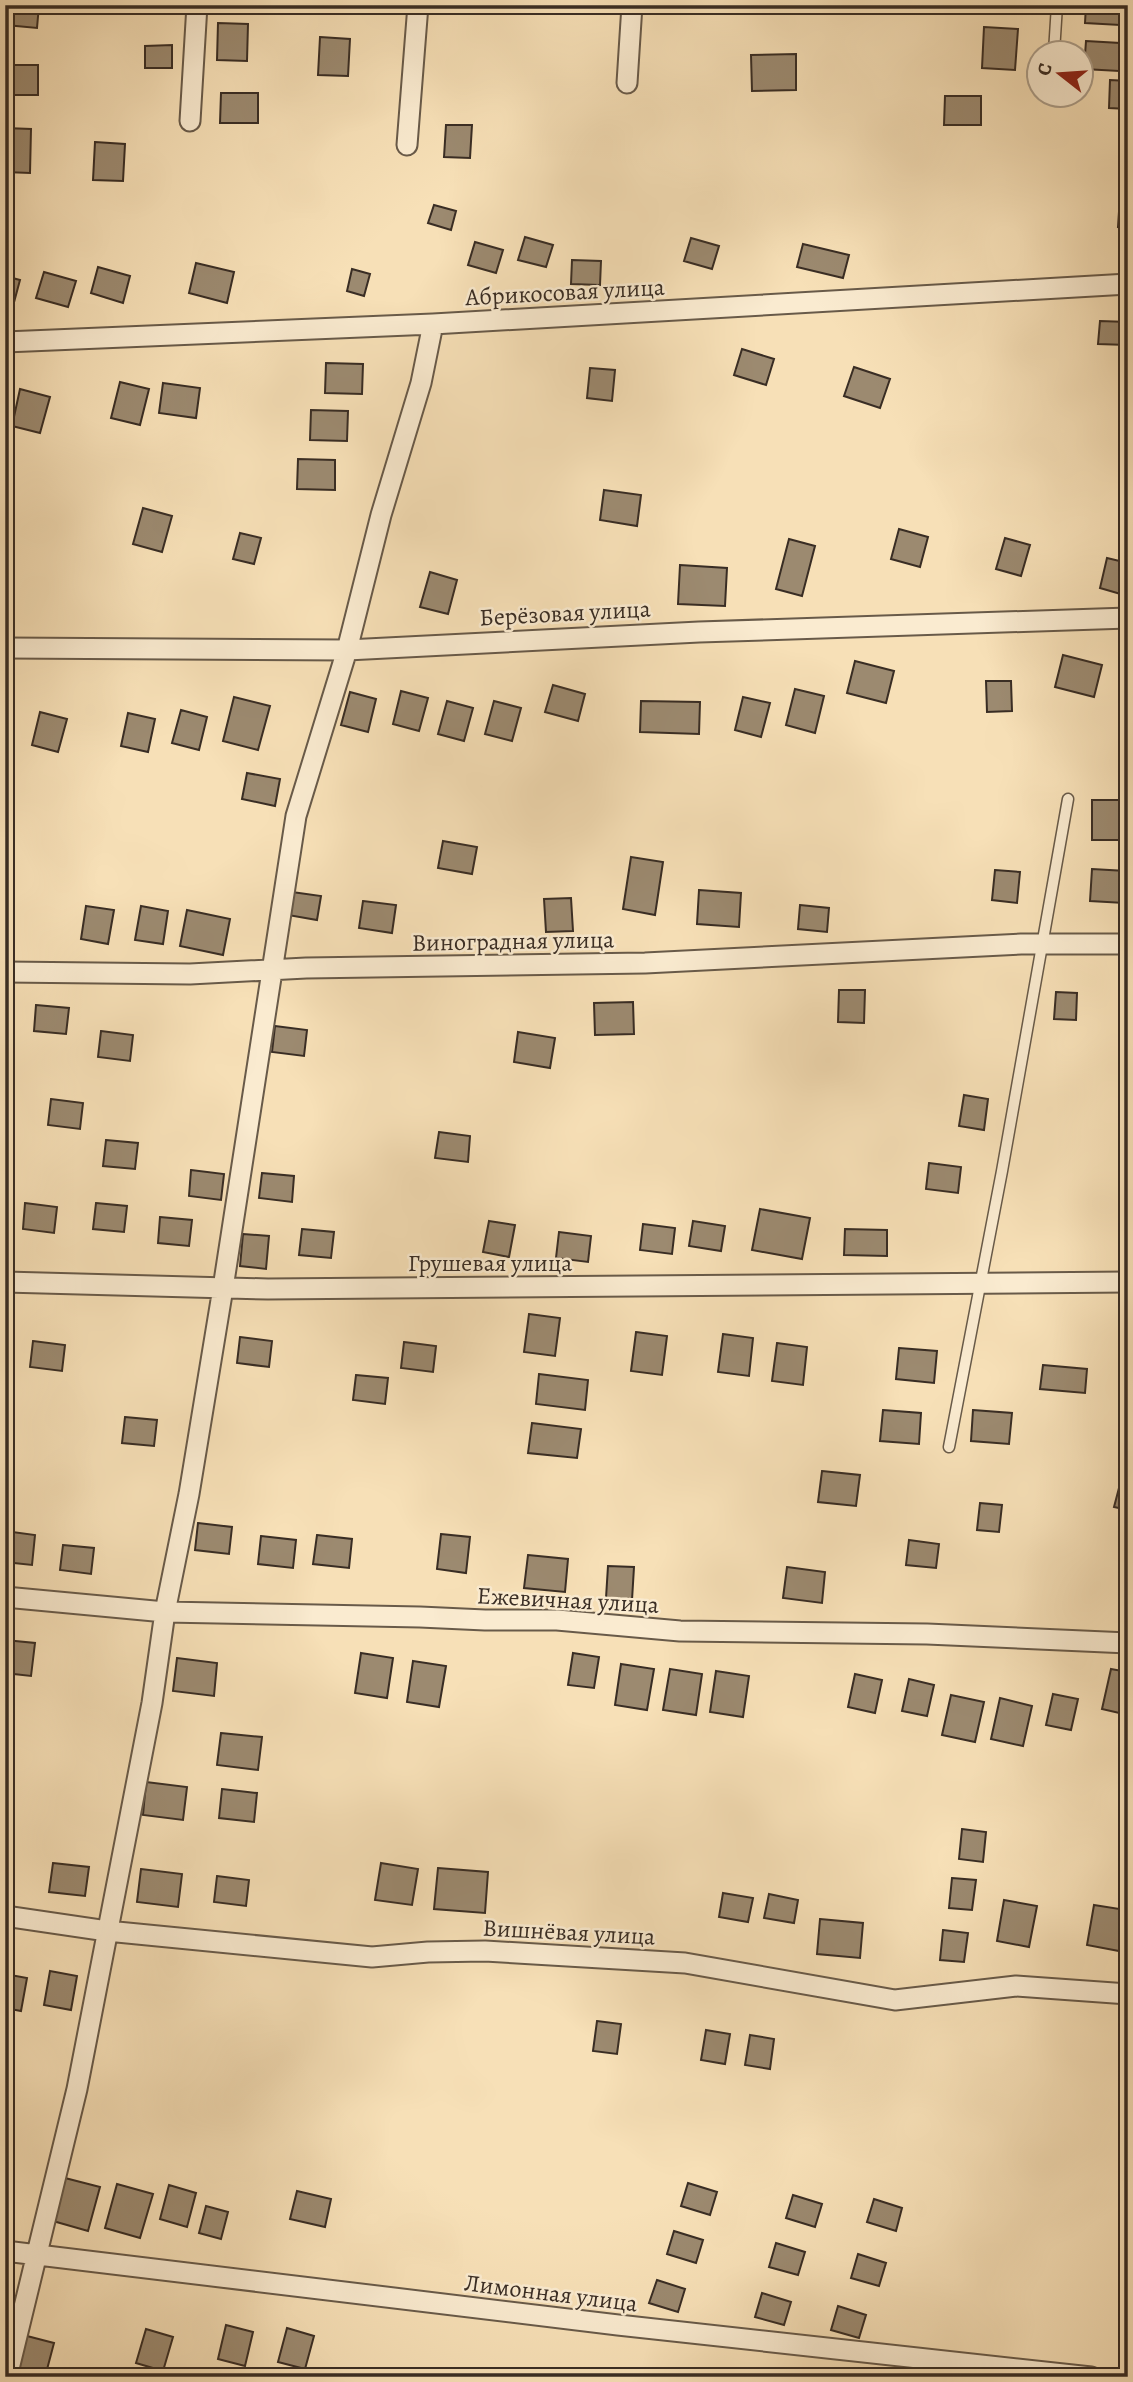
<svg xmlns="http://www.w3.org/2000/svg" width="1133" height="2382" font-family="Alegreya,serif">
	<rect width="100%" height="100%" fill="#f7e0b7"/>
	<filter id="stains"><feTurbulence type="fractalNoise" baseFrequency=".00286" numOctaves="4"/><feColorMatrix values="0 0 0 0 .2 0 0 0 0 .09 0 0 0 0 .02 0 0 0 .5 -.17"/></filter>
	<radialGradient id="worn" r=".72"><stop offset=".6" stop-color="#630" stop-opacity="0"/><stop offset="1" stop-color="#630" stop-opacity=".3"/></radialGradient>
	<path fill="#9c8a70" stroke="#392d24" stroke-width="2" d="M8 5H39L37 28 6 25Z
		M527 5H553V12L527 11Z
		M1086 5H1121L1120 25 1085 23Z
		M218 23 248 24 247 61 217 60Z
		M984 27 1018 29 1015 70 982 68Z
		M320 37 350 39 348 76 318 75Z
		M1086 41 1120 43 1119 71 1084 69Z
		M172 45V68H145V46Z
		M796 54V90L752 91 751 55Z
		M5 65H38V95H5Z
		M1110 80 1128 81V109L1109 108Z
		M221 93H258V123H220Z
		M945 96H981V125H944Z
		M446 125H472L470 158 444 157Z
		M5 128 31 129 30 173 5 172Z
		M95 142 125 144 123 181 93 180Z
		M1120 196 1128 197V228L1118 227Z
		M434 205 456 211 451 230 428 223Z
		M525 237 553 245 546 267 518 260Z
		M691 238 719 246 712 269 684 261Z
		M475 242 503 250 496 273 468 265Z
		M803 244 849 255 843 278 797 267Z
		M572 260 601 261 600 285 571 284Z
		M196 263 234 272 227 303 189 293Z
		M98 267 130 276 123 303 91 293Z
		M352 269 370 274 364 296 347 291Z
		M44 272 76 281 68 307 36 298Z
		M5 276 20 280 13 306 5 304Z
		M1100 321 1128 322 1127 345 1098 344Z
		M742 349 774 359 766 385 734 375Z
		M326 363 363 364 362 394 325 393Z
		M854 367 890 379 880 408 844 396Z
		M590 368 615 370 612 401 587 398Z
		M120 382 149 389 140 425 111 418Z
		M163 383 200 388 196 418 159 413Z
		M20 389 50 397 40 433 12 426Z
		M311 410 348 411 347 441 310 440Z
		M298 459 335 460V490L297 489Z
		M604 490 641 495 637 526 600 520Z
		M143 508 172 516 162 552 133 544Z
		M899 529 928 537 920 567 891 559Z
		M240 533 261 538 254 564 233 559Z
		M1005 538 1030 545 1021 576 996 569Z
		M789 539 815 546 802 596 776 589Z
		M1107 558 1128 563V580L1124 595 1100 588Z
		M680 565 727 568 725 606 678 604Z
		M430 572 457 580 448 614 420 607Z
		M1063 655 1102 665 1094 697 1055 687Z
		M855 661 894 671 886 703 847 693Z
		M986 681H1011L1012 711 987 712Z
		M553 685 585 694 578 721 545 712Z
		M795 689 824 696 815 733 786 725Z
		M401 691 428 698 419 731 393 724Z
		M350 692 376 699 368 732 341 725Z
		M234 697 270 706 258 750 223 741Z
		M743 697 770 703 761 737 735 730Z
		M447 701 473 708 464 741 438 734Z
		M494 701 521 708 512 741 485 734Z
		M641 701 700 702 699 734 640 732Z
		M181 710 207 717 199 750 172 743Z
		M40 712 67 719 58 752 32 745Z
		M128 713 155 719 148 752 121 746Z
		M247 773 280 779 275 806 242 799Z
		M1092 800H1124V840H1092Z
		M443 841 477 847 472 874 438 868Z
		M631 857 663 862 655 915 623 909Z
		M1092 869 1126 871 1124 903 1090 901Z
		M995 870 1020 872 1017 903 992 900Z
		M699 890 741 893 739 927 697 924Z
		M292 892 321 896 317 920 288 915Z
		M571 898 573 931 546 932 544 899Z
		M363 901 396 905 392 933 359 928Z
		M800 905 829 908 827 932 798 929Z
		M86 906 114 910 108 944 81 939Z
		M141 906 168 911 163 944 135 940Z
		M187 910 230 919 223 955 180 946Z
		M839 990H865L864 1023 838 1022Z
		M1056 992 1077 993 1076 1020 1054 1019Z
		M633 1002 634 1034 595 1035 594 1003Z
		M36 1005 69 1008 66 1034 34 1031Z
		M275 1026 307 1030 304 1056 272 1052Z
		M101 1031 133 1035 130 1061 98 1057Z
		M518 1032 555 1038 550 1068 514 1062Z
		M964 1095 988 1099 984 1130 959 1126Z
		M51 1099 83 1103 80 1129 48 1125Z
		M439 1132 470 1136 468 1162 435 1158Z
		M106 1140 138 1143 135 1169 103 1166Z
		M929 1163 961 1167 958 1193 926 1189Z
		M191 1170 224 1174 221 1200 189 1196Z
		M262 1173 294 1176 292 1202 259 1198Z
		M25 1203 57 1207 54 1233 23 1229Z
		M96 1203 127 1206 124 1232 93 1229Z
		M760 1209 810 1218 802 1259 752 1250Z
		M160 1217 192 1220 189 1246 158 1243Z
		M489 1221 515 1225 509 1257 483 1252Z
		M693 1221 725 1226 721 1251 689 1246Z
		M643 1224 675 1228 672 1254 640 1250Z
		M302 1229 334 1232 331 1258 299 1255Z
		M845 1229 887 1230V1256L844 1255Z
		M559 1232 591 1236 588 1262 556 1258Z
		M243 1234 269 1236 266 1269 240 1266Z
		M529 1314 560 1318 555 1356 524 1352Z
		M636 1332 667 1336 662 1375 631 1371Z
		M723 1334 753 1338 749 1376 718 1372Z
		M240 1337 272 1341 269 1367 237 1363Z
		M33 1341 65 1345 62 1371 30 1367Z
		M404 1342 436 1346 433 1372 401 1368Z
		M777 1343 807 1347 803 1385 772 1381Z
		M899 1348 937 1351 934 1383 896 1379Z
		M1043 1365 1087 1369 1085 1393 1040 1389Z
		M539 1374 588 1380 585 1410 536 1404Z
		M356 1375 388 1378 385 1404 353 1400Z
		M883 1410 921 1413 919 1444 880 1441Z
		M973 1410 1012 1413 1009 1444 971 1441Z
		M125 1417 157 1420 154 1446 122 1443Z
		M532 1423 581 1429 577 1458 528 1453Z
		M822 1471 860 1475 856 1506 818 1502Z
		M1119 1488 1128 1490V1510L1114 1507Z
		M980 1503 1002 1505 999 1532 977 1530Z
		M198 1523 232 1527 229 1554 195 1550Z
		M5 1531 35 1535 32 1565 5 1562Z
		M441 1534 470 1537 466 1573 437 1569Z
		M317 1535 352 1539 349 1568 313 1564Z
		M261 1536 296 1540 293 1568 258 1564Z
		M909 1540 939 1544 936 1568 906 1565Z
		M63 1545 94 1548 91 1574 60 1570Z
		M528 1555 568 1559 565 1592 524 1588Z
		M608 1566 634 1567 632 1600 606 1598Z
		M787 1567 825 1572 822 1603 783 1598Z
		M5 1640 35 1643 31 1676 5 1673Z
		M361 1653 393 1658 387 1698 355 1693Z
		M573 1653 599 1657 594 1688 568 1685Z
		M177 1658 217 1663 214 1696 173 1691Z
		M413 1661 446 1666 439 1707 407 1702Z
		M621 1664 654 1669 647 1710 615 1705Z
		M670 1669 702 1674 696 1715 663 1710Z
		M1111 1669 1128 1672V1715L1102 1709Z
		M716 1671 749 1676 743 1717 710 1712Z
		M855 1674 882 1680 875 1713 848 1707Z
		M909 1679 934 1685 927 1716 902 1711Z
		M1053 1694 1078 1699 1071 1730 1046 1725Z
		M951 1695 984 1702 975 1742 942 1735Z
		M1000 1698 1032 1706 1023 1746 991 1739Z
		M221 1733 262 1737 258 1770 217 1765Z
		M146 1782 187 1787 183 1820 143 1815Z
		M222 1789 257 1793 254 1822 219 1818Z
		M962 1829 986 1832 983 1862 959 1859Z
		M53 1863 89 1867 85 1896 49 1892Z
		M381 1863 418 1869 412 1905 375 1900Z
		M438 1868 488 1872 485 1913 434 1909Z
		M141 1869 182 1874 178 1907 137 1902Z
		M217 1876 249 1880 246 1906 214 1902Z
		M952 1878 976 1880 972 1910 949 1908Z
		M723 1893 753 1898 748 1922 719 1917Z
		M769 1894 798 1900 794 1923 764 1918Z
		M1004 1900 1037 1906 1029 1947 997 1941Z
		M1094 1905 1126 1910 1119 1951 1087 1945Z
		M820 1919 863 1923 860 1958 817 1954Z
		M943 1930 968 1933 964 1962 940 1960Z
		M50 1971 77 1976 71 2010 44 2005Z
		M5 1974 27 1978 21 2011 5 2008Z
		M597 2021 621 2024 617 2054 593 2051Z
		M706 2030 730 2034 725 2064 701 2060Z
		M750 2035 774 2039 770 2069 745 2065Z
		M65 2178 100 2187 88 2231 53 2221Z
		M688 2183 717 2192 710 2215 681 2206Z
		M117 2184 153 2194 140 2238 105 2228Z
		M169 2185 196 2193 187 2227 160 2219Z
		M297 2191 331 2199 325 2227 290 2219Z
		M793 2195 822 2204 815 2227 786 2218Z
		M874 2199 902 2208 896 2231 867 2222Z
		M206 2206 228 2212 221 2239 199 2233Z
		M674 2231 703 2240 696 2263 667 2254Z
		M776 2243 805 2252 798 2275 769 2267Z
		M858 2254 886 2263 879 2286 851 2278Z
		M657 2280 685 2289 678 2312 649 2303Z
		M762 2293 791 2302 784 2325 755 2317Z
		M838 2306 866 2315 859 2338 831 2330Z
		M226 2325 253 2332 245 2366 218 2359Z
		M287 2328 314 2336 305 2369 278 2362Z
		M146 2329 173 2337 163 2371 136 2363Z
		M27 2336 54 2343 45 2377 18 2369Z"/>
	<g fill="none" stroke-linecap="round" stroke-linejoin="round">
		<defs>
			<path id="lane" d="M1054 52 1057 5
				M949 1447 1002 1171 1068 799"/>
			<path id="street" d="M627 83 632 5
				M190 121 197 5
				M407 145 418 5
				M5 342 433 324 1128 284
				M5 648 347 650 699 632 1128 618
				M5 972 190 974 306 968 645 963 1021 944H1128
				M5 1282 268 1289 1128 1282
				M5 1597 165 1612 420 1617 485 1620H557L680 1631 927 1634 1128 1643
				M5 1916 107 1931 372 1957 428 1952 485 1951 685 1963 895 2000 1016 1986 1128 1994
				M5 2251 618 2325 1091 2377
				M7 2377 77 2089 152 1703 165 1612 189 1494 223 1288 296 816 347 650 381 515 421 383 433 324"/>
		</defs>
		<use href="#lane" stroke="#685a49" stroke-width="13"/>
		<use href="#street" stroke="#685a49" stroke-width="23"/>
		<use href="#lane" stroke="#faebd0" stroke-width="10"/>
		<use href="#street" stroke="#faebd0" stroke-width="19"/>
	</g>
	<g text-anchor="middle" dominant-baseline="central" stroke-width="5" stroke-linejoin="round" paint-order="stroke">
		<g font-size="24" fill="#392d24" stroke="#faebd0">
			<text transform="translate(565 292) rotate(-3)">Абрикосовая улица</text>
			<text transform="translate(565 613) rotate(-3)">Берёзовая улица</text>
			<text transform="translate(513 941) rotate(-1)">Виноградная улица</text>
			<text x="490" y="1263">Грушевая улица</text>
			<text transform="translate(568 1600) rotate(3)">Ежевичная улица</text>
			<text transform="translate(569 1932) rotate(3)">Вишнёвая улица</text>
			<text transform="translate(551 2293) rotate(7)">Лимонная улица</text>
		</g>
	</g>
	<rect width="1133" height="2382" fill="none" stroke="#f7e0b7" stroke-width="28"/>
	<rect x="7" y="7" width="1119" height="2368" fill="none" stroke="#392d24" stroke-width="3.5"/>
	<rect x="14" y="14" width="1105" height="2354" fill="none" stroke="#392d24" stroke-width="2"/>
	<g transform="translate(1060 74) rotate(287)"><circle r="33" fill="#faebd0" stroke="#ad9f8b" stroke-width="2"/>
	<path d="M0-5L12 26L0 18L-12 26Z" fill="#8f2418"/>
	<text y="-10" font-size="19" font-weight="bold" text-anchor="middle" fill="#392d24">С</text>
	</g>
	<rect width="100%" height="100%" filter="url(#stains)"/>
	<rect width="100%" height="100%" fill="url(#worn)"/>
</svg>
